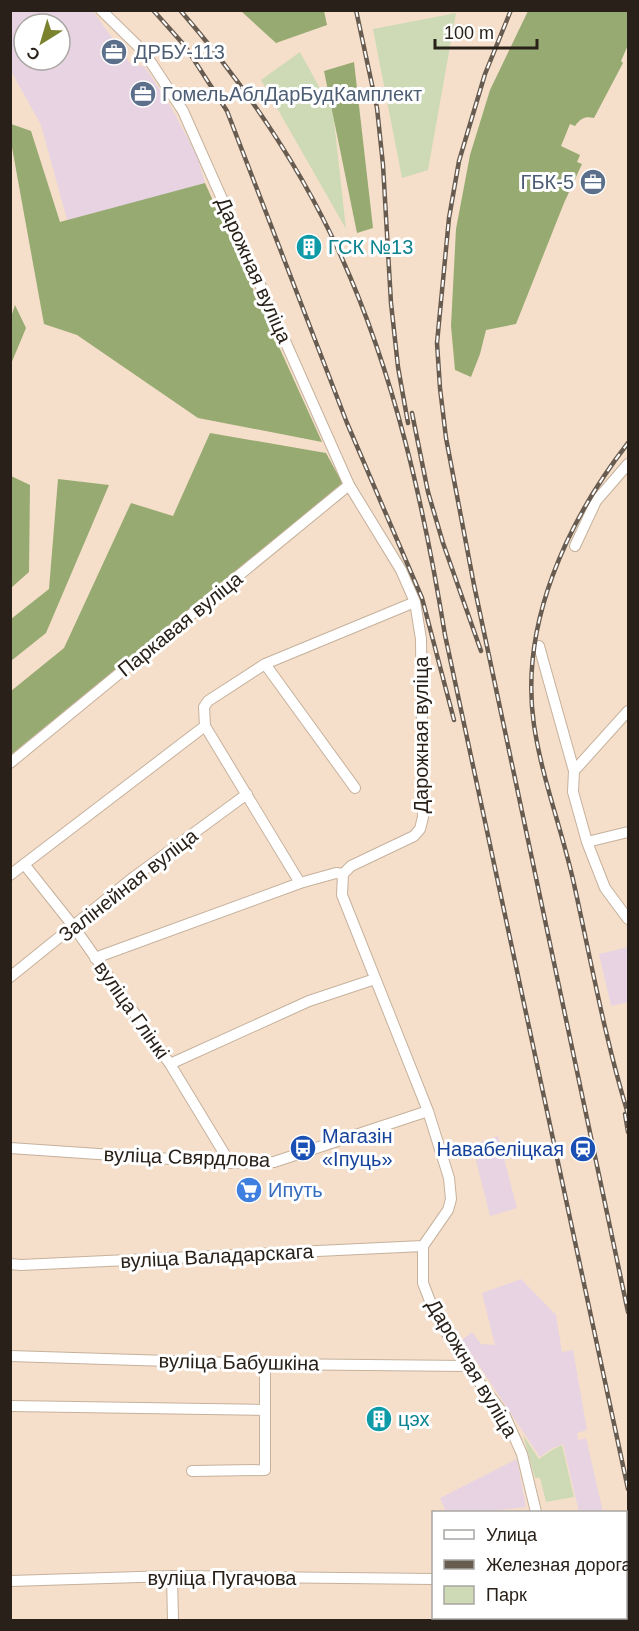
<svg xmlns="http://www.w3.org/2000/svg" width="639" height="1631" font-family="Helvetica,sans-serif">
	<rect width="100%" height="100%" fill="#f5dfca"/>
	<path fill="#e7d3e2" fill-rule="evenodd" d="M10 11H93L130 63 145 67 171 107 197 156 205 183 68 223 41 125 11 71ZM24 24H60V60H24Z
		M628 947V1002L611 1006 599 954Z
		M498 1136 517 1208 490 1216 472 1145Z
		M521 1279 556 1315 562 1352 573 1350 587 1430 577 1433 578 1440 586 1438 603 1512H579L563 1444 551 1449 540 1457 462 1340 472 1332 481 1344 495 1345 482 1293Z
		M517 1459 526 1507 483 1512H446L440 1498Z"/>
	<path fill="#cddab5" d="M456 13 428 170 402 178 373 29Z
		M300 52 333 112 346 229 261 80Z
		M523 1435 539 1459 552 1450 562 1445 574 1497 546 1502 540 1478H535Z"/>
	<path fill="#97aa71" d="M241 11H324L327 25 276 43Z
		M528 11H628V45L621 61 623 63 594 118C585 116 581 118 575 126L570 124 561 146 580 155 577 162 582 164 564 203 516 324 486 330 480 354 471 377 455 370 451 326 456 229 470 155 490 90Z
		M354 62 373 228 357 233 324 71Z
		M11 124 31 131 60 222 205 183 322 442 198 418 77 335 44 324 11 142Z
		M15 305 26 328 11 364V317Z
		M210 433 326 453 343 484 11 758V691L64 648 131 503 173 516Z
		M11 476 30 485 29 572 11 588Z
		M58 479 109 485 46 633 11 661V619L49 589Z"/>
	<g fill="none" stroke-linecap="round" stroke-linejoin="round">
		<defs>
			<path id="minor" d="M101 10 144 52 183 111 349 485 401 570 415 602 421 639 423 817 420 829 414 836 351 866 343 874 342 895 428 1111 449 1178 451 1199 448 1210 423 1246V1283L435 1314 467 1366 505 1416 522 1454 536 1512
				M575 546 596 501 628 464
				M539 646 574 771 573 792 587 842 605 888 628 919
				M265 664 355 788
				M205 726 300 883
				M10 763 349 485
				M574 771 628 711
				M587 842 628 832
				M24 864 74 927 170 1064 230 1163
				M10 875 205 726 204 707 208 701 265 664 415 602
				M95 958 300 883 336 873 343 874
				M10 977 134 877 247 794
				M170 1064 309 1001 375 979
				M10 1148 230 1163 274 1162 428 1111
				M10 1264 21 1265 423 1246
				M10 1356 265 1364 467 1366
				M10 1406 265 1410
				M192 1471 265 1470V1364
				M172 1576 173 1620
				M10 1581 172 1576 434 1579
				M558 1618 559 1620"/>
		</defs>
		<use href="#minor" stroke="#c6b19c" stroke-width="12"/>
		<use href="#minor" stroke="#fff" stroke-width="10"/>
		<defs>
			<path id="rail" d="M153 10 185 46 227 111 347 423 422 598 454 720
				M180 10C244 84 301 167 341 256 395 376 424 506 445 635L628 1489
				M356 10 377 108 383 165 391 303 398 367 408 423
				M511 10 485 74 459 161 449 218 437 343 440 388 446 438 474 585 628 1312
				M412 413 428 492 443 543 481 651
				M628 443C568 520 519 624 534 725 542 779 562 830 574 884 591 961 605 1039 628 1114
				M625 1114 628 1132"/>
		</defs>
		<use href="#rail" stroke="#685c50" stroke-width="4.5"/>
		<use href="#rail" stroke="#fff" stroke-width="2" stroke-dasharray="7" stroke-linecap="butt"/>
	</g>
	<defs>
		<symbol id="office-disc" viewBox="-11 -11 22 22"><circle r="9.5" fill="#5c6f8a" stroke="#fff"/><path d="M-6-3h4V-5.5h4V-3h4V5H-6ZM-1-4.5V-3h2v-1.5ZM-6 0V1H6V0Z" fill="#fff"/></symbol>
		<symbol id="building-disc" viewBox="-11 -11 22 22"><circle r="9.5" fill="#0f9aa8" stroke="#fff"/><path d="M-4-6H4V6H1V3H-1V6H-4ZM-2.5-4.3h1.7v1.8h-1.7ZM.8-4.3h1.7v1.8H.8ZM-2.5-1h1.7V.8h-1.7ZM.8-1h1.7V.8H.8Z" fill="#fff"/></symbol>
		<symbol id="bus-disc" viewBox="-11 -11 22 22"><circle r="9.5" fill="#1a4fb4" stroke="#fff"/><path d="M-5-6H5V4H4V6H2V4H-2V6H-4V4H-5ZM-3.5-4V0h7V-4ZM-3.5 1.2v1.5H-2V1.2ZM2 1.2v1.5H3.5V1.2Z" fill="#fff"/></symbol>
		<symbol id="station-disc" viewBox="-11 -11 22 22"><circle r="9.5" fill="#1a4fb4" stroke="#fff"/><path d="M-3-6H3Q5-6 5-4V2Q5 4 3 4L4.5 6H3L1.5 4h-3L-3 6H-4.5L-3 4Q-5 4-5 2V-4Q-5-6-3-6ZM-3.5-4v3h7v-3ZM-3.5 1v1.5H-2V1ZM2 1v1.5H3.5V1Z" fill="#fff"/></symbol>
		<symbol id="supermarket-disc" viewBox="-11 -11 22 22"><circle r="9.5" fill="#3f7fe0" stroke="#fff"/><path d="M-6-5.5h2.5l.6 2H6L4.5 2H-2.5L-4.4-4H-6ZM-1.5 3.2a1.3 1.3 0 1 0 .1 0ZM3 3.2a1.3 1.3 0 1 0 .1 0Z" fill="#fff"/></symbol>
	</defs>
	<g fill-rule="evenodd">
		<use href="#office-disc" x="99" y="37" width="30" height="30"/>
		<use href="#office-disc" x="128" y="79" width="30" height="30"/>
		<use href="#office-disc" x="578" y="167" width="30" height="30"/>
		<use href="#building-disc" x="294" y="232" width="30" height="30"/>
		<use href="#bus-disc" x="288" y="1133" width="30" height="30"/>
		<use href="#station-disc" x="568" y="1134" width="30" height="30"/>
		<use href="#supermarket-disc" x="234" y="1175" width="30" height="30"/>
		<use href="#building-disc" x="364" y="1404" width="30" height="30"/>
	</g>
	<g text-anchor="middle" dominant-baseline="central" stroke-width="6" stroke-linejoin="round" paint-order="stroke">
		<g font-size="20" fill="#4e5e75" stroke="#fff" text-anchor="start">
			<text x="134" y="52">ДРБУ-113</text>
			<text x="162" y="94">ГомельАблДарБудКамплект</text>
			<text x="574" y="182" text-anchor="end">ГБК-5</text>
		</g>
		<g font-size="20" fill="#0d838f" stroke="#fff" text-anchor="start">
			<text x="328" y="247">ГСК №13</text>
			<text x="398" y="1419">цэх</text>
		</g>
		<g font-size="20" fill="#292119" stroke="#fff">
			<text transform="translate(254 270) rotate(66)">Дарожная вуліца</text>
			<text transform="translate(180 624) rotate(-39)">Паркавая вуліца</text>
			<text transform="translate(421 735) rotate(-90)">Дарожная вуліца</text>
			<text transform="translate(128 885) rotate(-38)">Залінейная вуліца</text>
			<text transform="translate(132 1010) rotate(55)">вуліца Глінкі</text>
			<text transform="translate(187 1157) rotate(2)">вуліца Свярдлова</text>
			<text transform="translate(217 1256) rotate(-3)">вуліца Валадарскага</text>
			<text transform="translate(239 1362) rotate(1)">вуліца Бабушкіна</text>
			<text transform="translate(472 1368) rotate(59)">Дарожная вуліца</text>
			<text x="222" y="1578">вуліца Пугачова</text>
		</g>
		<g font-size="20" fill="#164399" stroke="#fff" text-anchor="start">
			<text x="322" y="1136">Магазін<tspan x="322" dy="23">«Іпуць»</tspan></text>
			<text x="564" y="1149" text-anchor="end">Навабеліцкая</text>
		</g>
		<g font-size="20" fill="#366cbe" stroke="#fff" text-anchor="start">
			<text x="268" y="1190">Ипуть</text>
		</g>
	</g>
	<rect width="639" height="1631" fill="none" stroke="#292119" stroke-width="24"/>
	<rect x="432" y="1511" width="195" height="108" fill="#ffffff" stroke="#a9a6a3" stroke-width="1.5"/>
	<rect x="444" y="1530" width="30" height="9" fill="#ffffff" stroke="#a9a6a3" stroke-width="1.5"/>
	<text x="486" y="1541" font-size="18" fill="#292119">Улица</text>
	<rect x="444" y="1560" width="30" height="9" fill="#685c50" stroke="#a9a6a3" stroke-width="1.5"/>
	<text x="486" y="1571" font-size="18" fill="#292119">Железная дорога</text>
	<rect x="444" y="1586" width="30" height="18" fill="#cddab5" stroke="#a9a6a3" stroke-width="1.5"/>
	<text x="486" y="1601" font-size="18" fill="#292119">Парк</text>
	<g transform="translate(42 42) rotate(217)"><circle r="28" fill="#ffffff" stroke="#a9a6a3" stroke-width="1.5"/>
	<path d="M0-4.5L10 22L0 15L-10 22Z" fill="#7b822d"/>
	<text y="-9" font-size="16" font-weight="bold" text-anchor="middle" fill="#292119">С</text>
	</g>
	<path d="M435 39v9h102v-9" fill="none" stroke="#292119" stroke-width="3"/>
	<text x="444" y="39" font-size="18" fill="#292119" stroke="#ffffff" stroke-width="4.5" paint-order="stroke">100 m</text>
</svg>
